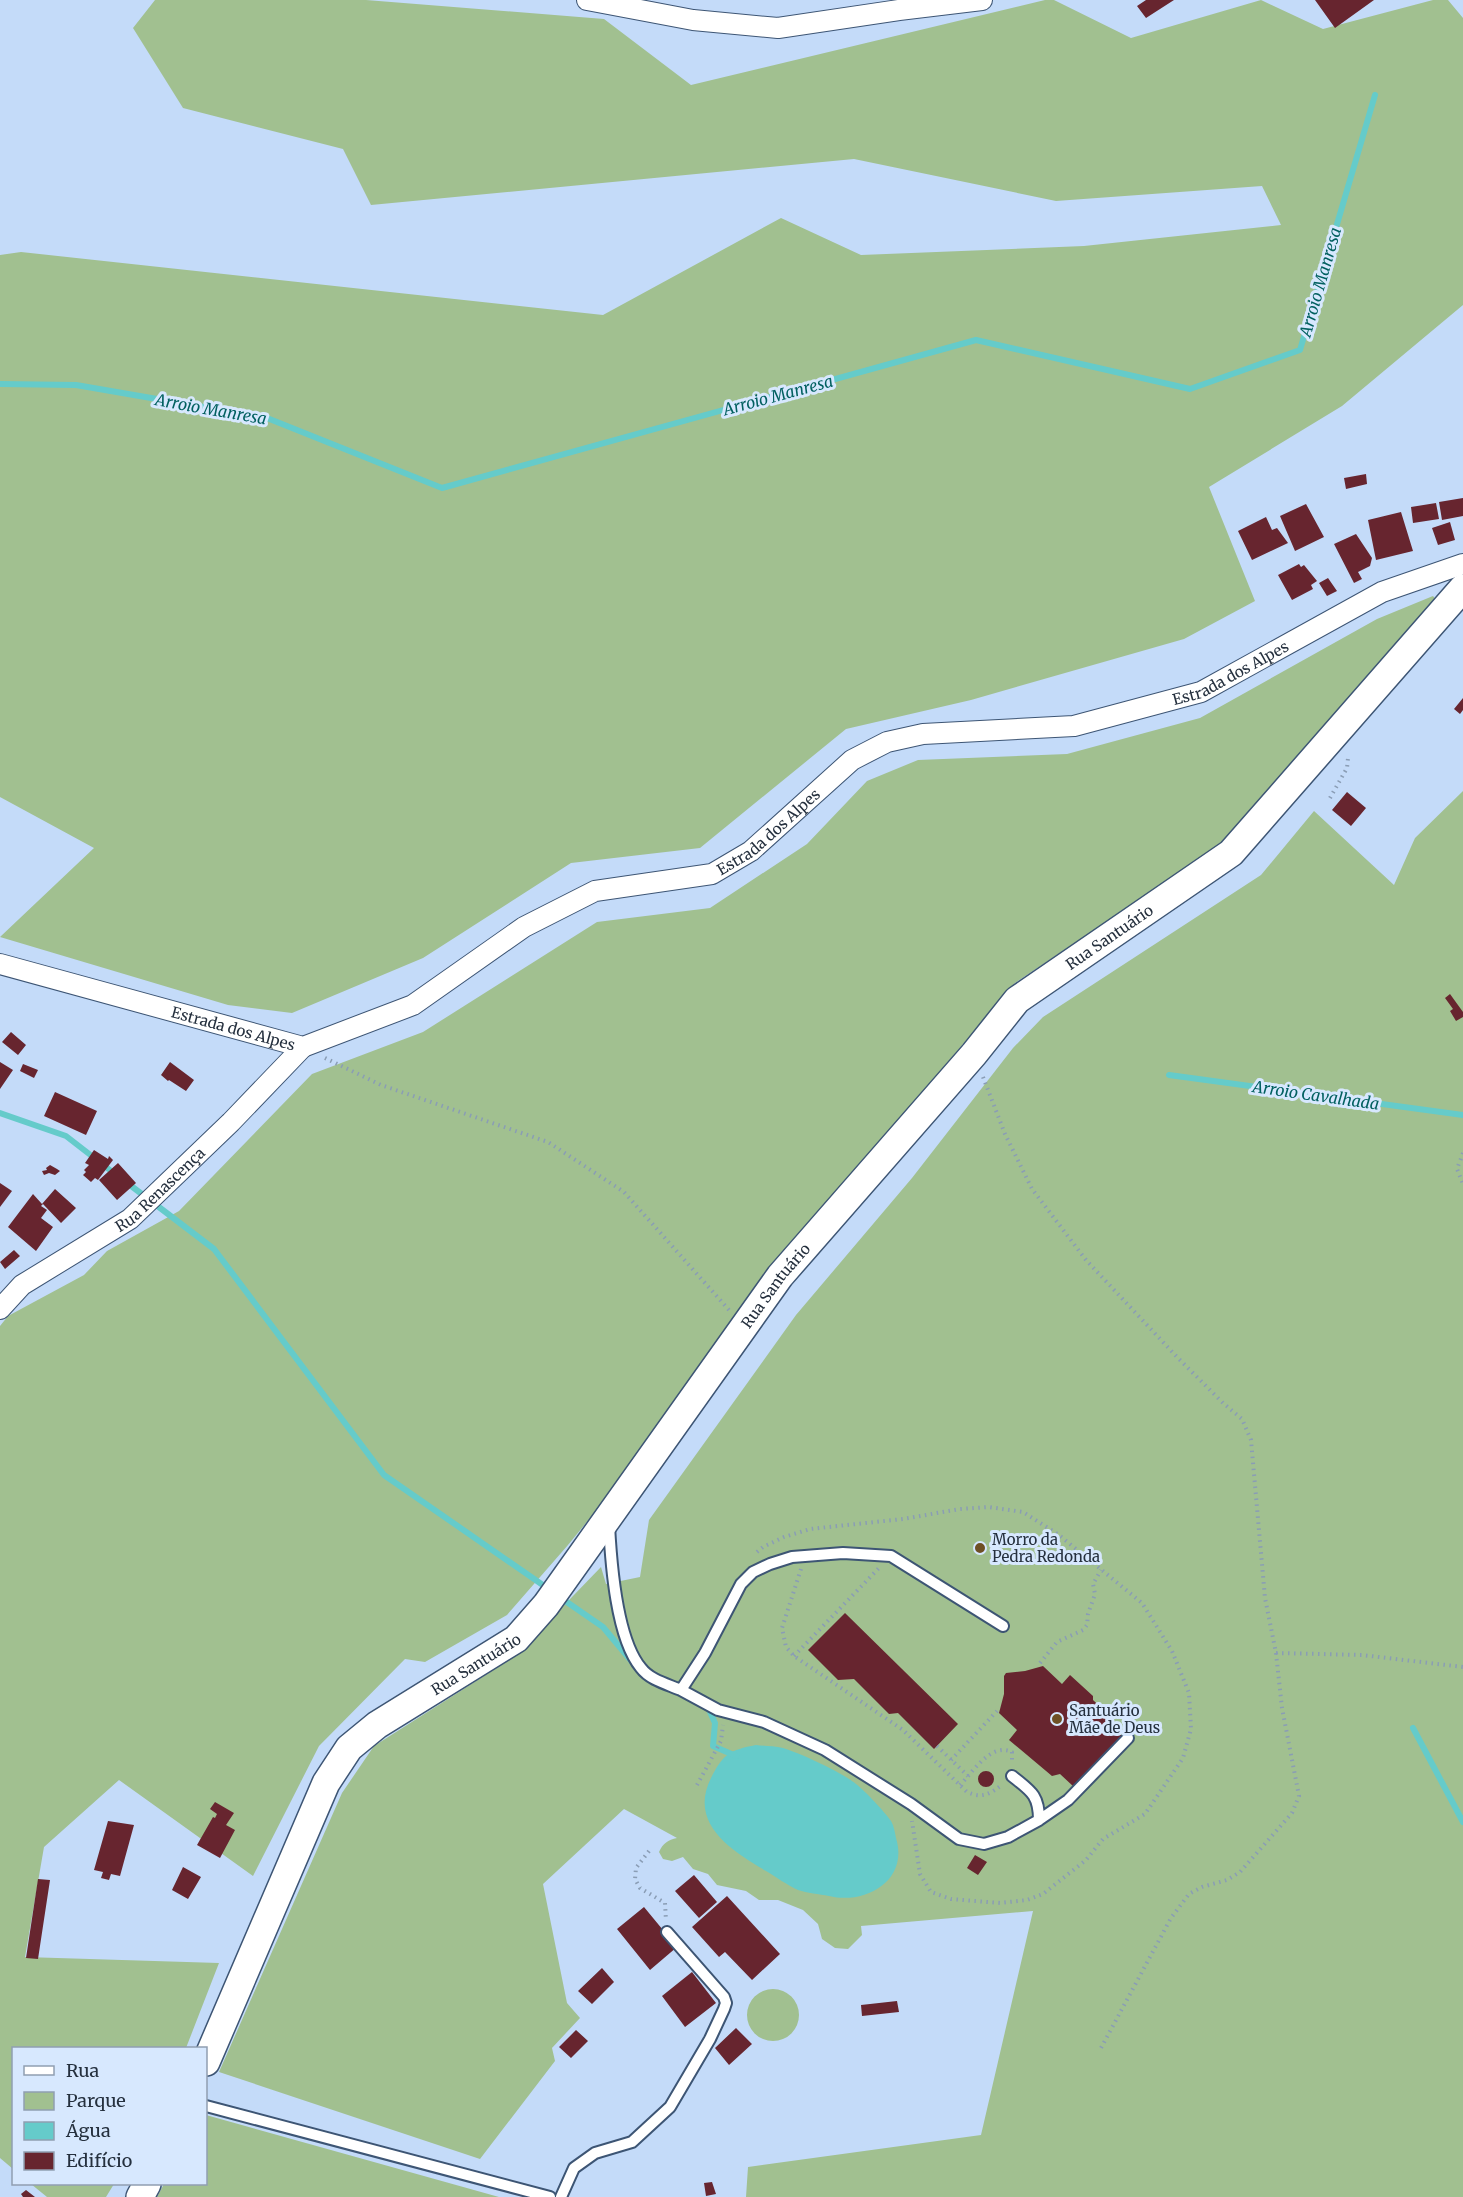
<svg xmlns="http://www.w3.org/2000/svg" width="1463" height="2197" font-family="Merriweather,serif">
	<rect width="100%" height="100%" fill="#c4dbf9"/>
	<path fill="#a1c090" d="M155 0H366L604 19 691 85 1045 0H1054L1131 38 1261 0 1323 29 1433 0H1448L1463 18V305L1342 406 1209 487 1255 601 1184 639 971 700 846 729 700 848 571 863 423 958 292 1013 228 1005 0 937 94 848 0 797V255L21 252 603 315 781 218 861 255 1084 246 1281 225 1262 186 1056 201 854 159 371 205 343 149 183 108 133 28Z
		M1433 596 1437 601 1224 843 1015 983 756 1288 617 1485 568 1545 507 1615 425 1662 405 1659 319 1746 253 1876 119 1780 44 1847 25 1957 219 1963 186 2048H14L13 2169 0 2158V1326L8 1316 84 1275 107 1251 179 1211 312 1074 423 1032 597 922 710 908 807 844 867 781 918 760 1067 754 1200 718 1377 619Z
		M1463 791V2197H746L748 2167 981 2135 1033 1911 861 1926 862 1935 848 1949 835 1948 822 1939 818 1924 803 1910 778 1900H759L746 1891 717 1885 708 1874 693 1869 683 1857 672 1861 663 1859 659 1852C663 1843 668 1840 677 1838L624 1809 543 1884 567 2003 580 2018 552 2048 555 2061 480 2159 219 2072 342 1793 374 1746 514 1657 601 1567 606 1584 640 1577 649 1520 796 1315 912 1178 1013 1048 1043 1017 1261 875 1314 811 1394 885 1415 838Z
		M747 2015a26 26 0 1 1 52 0a26 26 0 1 1-52 0Z
		M206 2115 499 2197H157L164 2184H206Z
		M31 2184H114L106 2197H47Z"/>
	<path fill="#65cbca" d="M756 1745C764 1746 774 1746 783 1748 800 1753 843 1773 856 1784 866 1792 884 1811 891 1821 894 1826 895 1833 896 1838 909 1880 866 1905 829 1896 819 1894 807 1893 798 1890 787 1885 776 1877 766 1871 732 1851 688 1824 711 1778 723 1754 730 1750 756 1745Z"/>
	<g fill="none" stroke-linecap="round" stroke-linejoin="round">
		<path stroke="#65cbca" stroke-width="6" d="M0 384 76 385 267 418 442 488 976 340 1190 389 1300 350 1375 95
			M1169 1075 1463 1115
			M0 1113 66 1136 115 1174
			M126 1182 214 1249 384 1475 550 1590
			M561 1598 603 1627 633 1663
			M707 1705 715 1723 713 1746 736 1756
			M1413 1728 1463 1822"/>
	</g>
	<path fill="#67252f" d="M1146 0H1174L1146 18 1137 6Z
		M1315 0H1374L1335 28Z
		M1366 474 1367 484 1346 489 1344 478Z
		M1463 498V516L1442 520 1439 502Z
		M1436 503 1439 519 1413 523 1411 507Z
		M1306 504 1324 537 1295 551 1280 516Z
		M1401 512 1413 551 1376 560 1368 520Z
		M1266 517 1272 530 1277 528 1288 543 1252 560 1238 531Z
		M1450 522 1455 540 1438 545 1432 528Z
		M1356 534 1372 558 1370 566 1358 572 1362 579 1354 583 1334 544Z
		M1299 564 1301 567 1304 565 1317 581 1311 585 1313 589 1292 600 1278 575Z
		M1328 578 1337 591 1327 596 1319 583Z
		M1463 698V710L1460 714 1454 709Z
		M1347 792 1366 808 1351 826 1332 810Z
		M1450 994 1463 1012V1017L1456 1021 1450 1011 1453 1009 1445 998Z
		M11 1032 26 1045 18 1055 2 1042Z
		M0 1062 13 1070 0 1089Z
		M170 1062 194 1080 186 1091 169 1080 168 1081 161 1075Z
		M23 1064 38 1070 34 1078 20 1071Z
		M55 1092 97 1111 86 1135 44 1116Z
		M94 1150 108 1159 109 1156 113 1160 98 1180 95 1178 91 1182 83 1175 86 1172 84 1170 89 1165 85 1163Z
		M118 1163 136 1183 117 1200 99 1180Z
		M50 1165 57 1169 60 1171 55 1175 49 1173 44 1175 42 1171 47 1170 46 1168Z
		M0 1183 12 1191 0 1207Z
		M55 1189 76 1208 61 1223 43 1204 41 1206 47 1210 41 1218 53 1227 36 1251 8 1227 33 1194 42 1204Z
		M14 1250 20 1256 5 1269 0 1262Z
		M845 1613 958 1724 934 1749 898 1713 889 1714 854 1679 838 1680 808 1650Z
		M1043 1666 1062 1684 1070 1675 1093 1696V1700L1109 1715 1108 1724 1122 1736 1074 1787 1060 1774 1052 1776 1009 1740 1017 1730 999 1713 1004 1694V1676L1006 1673 1025 1671Z
		M978 1779a8 8 0 1 1 16 0a8 8 0 1 1-16 0Z
		M215 1802 234 1813 226 1825 235 1830 220 1858 197 1845 213 1817 215 1818 217 1814 210 1809Z
		M108 1821 134 1825 120 1876 111 1874 109 1880 101 1878 103 1872 94 1870Z
		M975 1855 987 1862 978 1875 967 1868Z
		M183 1867 201 1877 188 1899 172 1890Z
		M694 1875 717 1902 699 1918 675 1891Z
		M38 1879 50 1880 38 1959 26 1958Z
		M727 1896 780 1954 752 1980 725 1952 719 1957 692 1927Z
		M644 1907 677 1947 650 1970 617 1929Z
		M602 1968 614 1982 592 2004 578 1991Z
		M692 1972 716 2003 685 2027 662 1996Z
		M897 2001 899 2012 862 2016 861 2005Z
		M736 2028 752 2044 729 2065 715 2048Z
		M576 2030 588 2041 571 2058 559 2047Z
		M712 2182 716 2194 706 2196 704 2183Z
		M26 2190 35 2197H23L21 2194Z"/>
	<g fill="none" stroke-linecap="round" stroke-linejoin="round">
		<defs>
			<path id="lane" d="M609 1525C611 1563 616 1638 641 1668 650 1680 667 1684 681 1690L705 1653 741 1584 753 1572 770 1564 792 1557 843 1553 891 1556 1003 1626
				M681 1690 718 1710 764 1722 825 1750 911 1804 959 1839 984 1844 1008 1837 1039 1820C1039 1795 1031 1791 1012 1776
				M1039 1820 1068 1800 1128 1738
				M206 2106 550 2197
				M561 2197 574 2168 595 2153 632 2142 670 2107 710 2039 724 2009 726 2003 724 1997 667 1932"/>
			<g id="street">
				<path d="M587 0 693 20 778 28 899 10 982 0"/>
				<path id="s1" d="M0 964 303 1047 413 1005 524 927 595 891 712 874 751 851 852 760 887 742 923 734 1074 726 1201 692 1382 592 1463 564"/>
				<path id="s2" d="M0 1309 22 1285 130 1219 231 1122 303 1047"/>
			</g>
			<g id="secondary">
				<path id="s3" d="M206 2062 326 1783 349 1748 377 1725 516 1639 546 1605 780 1276 974 1054 1017 1000 1231 853 1463 588"/>
				<path d="M140 2197 147 2184"/>
			</g>
		</defs>
		<use href="#lane" stroke="#3d5574" stroke-width="14"/>
		<use href="#street" stroke="#3d5574" stroke-width="22"/>
		<use href="#secondary" stroke="#3d5574" stroke-width="30"/>
		<path stroke="#8a9db5" stroke-width="4" stroke-dasharray="1.5 4.5" stroke-linecap="butt" d="M1330 798 1347 768 1348 758 1346 756
			M325 1058 381 1085 548 1142 624 1192 729 1310
			M983 1077 1005 1134 1032 1189 1086 1260 1177 1357 1223 1403 1242 1419 1251 1440 1265 1598 1276 1653 1282 1708 1299 1796 1292 1813 1240 1872 1227 1880 1202 1887 1189 1894 1171 1918 1101 2048
			M1463 1153 1457 1169 1463 1184
			M757 1552 763 1547 784 1537 810 1529 903 1519 960 1509 989 1507 1023 1512 1059 1535 1142 1603 1172 1651 1189 1693 1191 1729 1183 1758 1145 1814 1103 1839 1086 1860 1043 1894 1027 1900 1000 1903 951 1899 931 1892 920 1874 912 1821
			M801 1569 782 1628 786 1647 794 1656 903 1730 967 1792C982 1799 990 1794 1003 1784
			M1276 1653 1362 1655 1463 1667
			M794 1656 879 1568
			M1040 1663 1057 1642 1083 1630 1087 1625 1088 1614 1095 1594 1093 1584 1101 1570
			M937 1746 968 1776
			M951 1760 997 1711
			M697 1785 721 1741 723 1725
			M960 1785C973 1772 991 1742 1012 1752V1762
			M649 1851 636 1868 635 1879 640 1888 665 1903 666 1921"/>
		<use href="#lane" stroke="#fff" stroke-width="10"/>
		<use href="#street" stroke="#fff" stroke-width="20"/>
		<use href="#secondary" stroke="#fff" stroke-width="27"/>
	</g>
	<g fill="#6e5025" stroke="#d7e8fe" stroke-width="2">
		<circle cx="980" cy="1548" r="6"/>
		<circle cx="1057" cy="1719" r="6"/>
	</g>
	<g text-anchor="middle" dominant-baseline="central" stroke-width="6" stroke-linejoin="round" paint-order="stroke">
		<g font-size="15" fill="#25303e" stroke="#d7e8fe">
			<text stroke="none"><textPath href="#s1" startOffset="1340">Estrada dos Alpes</textPath></text>
			<text stroke="none"><textPath href="#s1" startOffset="836">Estrada dos Alpes</textPath></text>
			<text stroke="none"><textPath href="#s3" startOffset="1470">Rua Santuário</textPath></text>
			<text stroke="none"><textPath href="#s1" startOffset="242">Estrada dos Alpes</textPath></text>
			<text stroke="none"><textPath href="#s2" startOffset="201">Rua Renascença</textPath></text>
			<text stroke="none"><textPath href="#s3" startOffset="984">Rua Santuário</textPath></text>
			<text stroke="none"><textPath href="#s3" startOffset="498">Rua Santuário</textPath></text>
		</g>
		<g font-size="15" fill="#25303e" stroke="#d7e8fe" text-anchor="start">
			<text x="992" y="1539">Morro da<tspan x="992" dy="17">Pedra Redonda</tspan></text>
			<text x="1069" y="1710">Santuário<tspan x="1069" dy="17">Mãe de Deus</tspan></text>
		</g>
		<g font-size="16" font-style="italic" fill="#026060" stroke="#d7e8fe">
			<text transform="translate(1320 282) rotate(-74)">Arroio Manresa</text>
			<text transform="translate(778 395) rotate(-15)">Arroio Manresa</text>
			<text transform="translate(211 409) rotate(10)">Arroio Manresa</text>
			<text transform="translate(1316 1095) rotate(8)">Arroio Cavalhada</text>
		</g>
	</g>
	<rect x="12" y="2047" width="195" height="138" fill="#d7e8fe" stroke="#909eb1" stroke-width="1.5"/>
	<rect x="24" y="2066" width="30" height="9" fill="#ffffff" stroke="#909eb1" stroke-width="1.5"/>
	<text x="66" y="2077" font-size="18" fill="#25303e">Rua</text>
	<rect x="24" y="2092" width="30" height="18" fill="#a1c090" stroke="#909eb1" stroke-width="1.5"/>
	<text x="66" y="2107" font-size="18" fill="#25303e">Parque</text>
	<rect x="24" y="2122" width="30" height="18" fill="#65cbca" stroke="#909eb1" stroke-width="1.5"/>
	<text x="66" y="2137" font-size="18" fill="#25303e">Água</text>
	<rect x="24" y="2152" width="30" height="18" fill="#67252f" stroke="#909eb1" stroke-width="1.5"/>
	<text x="66" y="2167" font-size="18" fill="#25303e">Edifício</text>
</svg>
